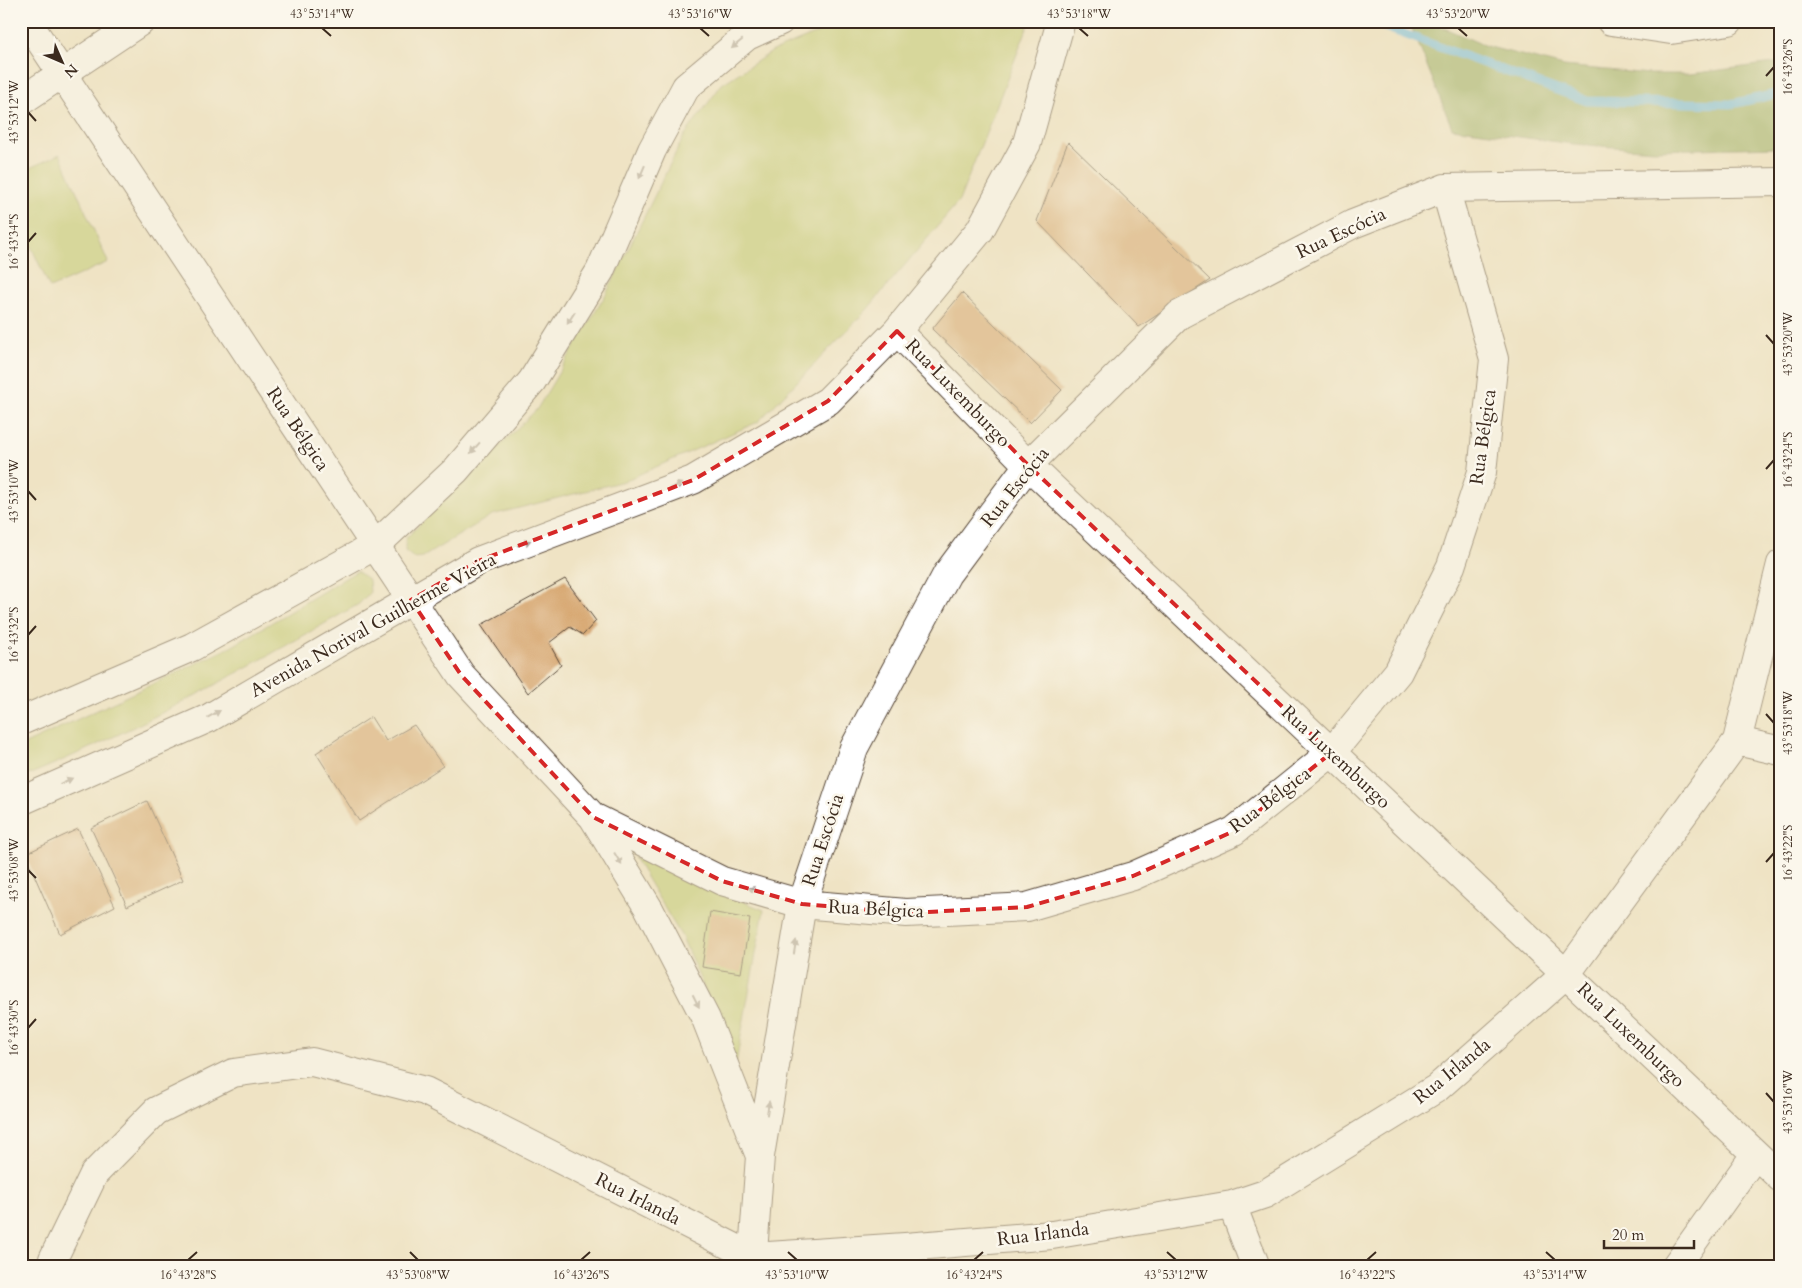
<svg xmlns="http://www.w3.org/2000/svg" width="1802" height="1288" font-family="Cardo,serif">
	<rect width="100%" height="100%" fill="#fbf7ec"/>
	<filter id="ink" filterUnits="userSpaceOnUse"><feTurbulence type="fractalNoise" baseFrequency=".02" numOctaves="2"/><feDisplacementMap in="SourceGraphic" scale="10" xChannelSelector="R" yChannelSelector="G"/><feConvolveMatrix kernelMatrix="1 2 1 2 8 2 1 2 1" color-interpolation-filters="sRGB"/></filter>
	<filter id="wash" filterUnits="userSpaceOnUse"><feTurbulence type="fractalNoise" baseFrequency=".0096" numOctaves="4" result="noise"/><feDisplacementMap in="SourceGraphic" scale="20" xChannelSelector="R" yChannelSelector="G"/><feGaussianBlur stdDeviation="1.12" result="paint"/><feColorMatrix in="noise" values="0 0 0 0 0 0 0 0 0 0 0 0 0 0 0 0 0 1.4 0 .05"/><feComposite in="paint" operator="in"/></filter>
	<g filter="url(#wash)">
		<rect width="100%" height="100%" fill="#efe3c4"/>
		<path fill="#bbc869" stroke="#7b7944" d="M847 21H1030L959 201 865 312 758 422 624 481 492 515 423 557 414 558 405 551 406 538 537 409 606 294 684 136 722 84 773 51Z
			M60 154 108 262 50 288 21 224V172Z
			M357 571 369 580 370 592 359 604C247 668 141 729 21 778V746L231 647Z
			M634 857 764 910 736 1063 682 937Z"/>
		<path fill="#94ac5d" stroke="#686b3e" d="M1409 21H1428L1486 46 1564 66 1650 74H1690L1781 62V147L1654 150 1573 144 1452 128Z"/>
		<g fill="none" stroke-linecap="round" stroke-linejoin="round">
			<path stroke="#6abbe5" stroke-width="9" d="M1368 21 1587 101 1731 104 1781 93"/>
		</g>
		<g id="blocks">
			<path fill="#d4a167" d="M1068 142 1210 280 1139 327 1037 221Z
				M962 293 1062 390 1030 423 932 329Z
				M565 579 596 621 583 635 570 627 549 643 561 665 528 693 481 625Z
				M371 717 386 741 414 725 443 766 359 821 316 753Z
				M147 801 183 880 127 906 91 828Z
				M78 829 115 906 60 934 25 854Z
				M710 912 750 919 741 973 702 967Z"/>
		</g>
	</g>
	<g filter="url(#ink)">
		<use href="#blocks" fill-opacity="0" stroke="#564637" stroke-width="1"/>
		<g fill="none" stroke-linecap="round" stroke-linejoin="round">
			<defs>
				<path id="minor" d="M27 21 461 675 593 817 649 909 706 1019 760 1156
					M1611 21 1671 30 1729 21
					M21 101 141 21
					M897 331 1028 465 1781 1178
					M21 721 192 647 376 545 456 470 532 381 600 271 652 150 686 87 747 36 780 21
					M1737 741 1781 751
					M21 801 209 718 478 561 693 480 828 401 897 331 980 230 1027 143 1061 21
					M593 817 722 881 802 904 906 913 1027 907 1133 876 1234 831 1331 753 1398 672 1451 566 1482 472 1494 359 1445 188
					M1232 1205 1256 1267
					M53 1267V1259L94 1174 156 1111 233 1073 312 1062 425 1091 753 1257 905 1247 1052 1235 1232 1205 1265 1194 1437 1088 1567 973 1737 741 1781 564
					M752 1267 760 1156 802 904 854 748 947 574 1028 465 1179 315 1353 224 1445 188 1781 182
					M1675 1267 1755 1155"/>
			</defs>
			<use href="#minor" stroke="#564637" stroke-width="30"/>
			<use href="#minor" stroke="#fff" stroke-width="28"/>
		</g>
		<defs><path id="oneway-solid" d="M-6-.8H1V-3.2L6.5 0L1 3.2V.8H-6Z" transform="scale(1.25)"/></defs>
		<g fill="#a79f9a">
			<use href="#oneway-solid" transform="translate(737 44) rotate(140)"/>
			<use href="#oneway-solid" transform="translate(642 172) rotate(113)"/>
			<use href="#oneway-solid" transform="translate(571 318) rotate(122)"/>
			<use href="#oneway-solid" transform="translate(475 448) rotate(131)"/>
			<use href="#oneway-solid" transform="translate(676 486) rotate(-21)"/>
			<use href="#oneway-solid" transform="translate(524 543) rotate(-21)"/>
			<use href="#oneway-solid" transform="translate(214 714) rotate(-29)"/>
			<use href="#oneway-solid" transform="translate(66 781) rotate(-24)"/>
			<use href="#oneway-solid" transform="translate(618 859) rotate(59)"/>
			<use href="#oneway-solid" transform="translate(755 890) rotate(-164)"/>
			<use href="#oneway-solid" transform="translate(795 947) rotate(-81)"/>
			<use href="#oneway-solid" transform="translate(696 1001) rotate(63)"/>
			<use href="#oneway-solid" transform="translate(768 1108) rotate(-81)"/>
		</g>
	</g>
	<path d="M0 0H1802V1288H0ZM897 331 1028 465 1331 753 1234 831 1133 876 1027 907 906 913 802 904 722 881 593 817 461 675 411 600 478 561 693 480 828 401Z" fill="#efe3c4" fill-opacity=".55" fill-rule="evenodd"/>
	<path fill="none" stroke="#d62828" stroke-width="4" stroke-dasharray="10 6" stroke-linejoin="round" d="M897 331 1028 465 1331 753 1234 831 1133 876 1027 907 906 913 802 904 722 881 593 817 461 675 411 600 478 561 693 480 828 401Z"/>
	<path fill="none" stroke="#3b2a1e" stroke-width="2" d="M322 28 331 36M700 28 709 36M1079 28 1088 36M1458 28 1467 36M1766 76 1774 67M28 112 36 121M28 242 36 233M1766 335 1774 344M1766 469 1774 460M28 491 36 500M28 635 36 626M1766 714 1774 723M1766 862 1774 853M28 870 36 878M28 1028 36 1019M1766 1093 1774 1102M410 1252 418 1260M788 1252 797 1260M1167 1252 1176 1260M1546 1252 1555 1260M188 1260 197 1252M581 1260 590 1252M974 1260 983 1252M1367 1260 1376 1252"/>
	<g text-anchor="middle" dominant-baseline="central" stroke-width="5" stroke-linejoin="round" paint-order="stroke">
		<g font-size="19" fill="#3b2a1e" stroke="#fbf7ec">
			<text transform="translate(1341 233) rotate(-25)">Rua Escócia</text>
			<text transform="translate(958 393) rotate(46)">Rua Luxemburgo</text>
			<text transform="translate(298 429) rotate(56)">Rua Bélgica</text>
			<text transform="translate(1483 437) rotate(-82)">Rua Bélgica</text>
			<text transform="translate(1015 487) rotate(-51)">Rua Escócia</text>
			<text transform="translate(373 625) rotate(-29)">Avenida Norival Guilherme Vieira</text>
			<text transform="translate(1336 757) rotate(43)">Rua Luxemburgo</text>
			<text transform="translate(1270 800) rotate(-37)">Rua Bélgica</text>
			<text transform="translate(823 840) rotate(-72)">Rua Escócia</text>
			<text transform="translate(876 909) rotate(3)">Rua Bélgica</text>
			<text transform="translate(1631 1035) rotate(44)">Rua Luxemburgo</text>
			<text transform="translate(1452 1071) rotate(-39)">Rua Irlanda</text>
			<text transform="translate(638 1199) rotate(27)">Rua Irlanda</text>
			<text transform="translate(1043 1234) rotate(-7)">Rua Irlanda</text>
		</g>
	</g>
	<rect width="1802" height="1288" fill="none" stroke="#fbf7ec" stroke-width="55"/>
	<g transform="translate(62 62) rotate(135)" stroke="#fbf7ec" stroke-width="4" paint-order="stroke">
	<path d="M0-4L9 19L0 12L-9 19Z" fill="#3b2a1e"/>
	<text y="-8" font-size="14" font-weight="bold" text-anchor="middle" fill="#3b2a1e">N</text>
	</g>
	<path d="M1604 1240v8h90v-8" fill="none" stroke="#3b2a1e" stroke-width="2.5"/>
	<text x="1612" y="1240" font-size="15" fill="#3b2a1e" stroke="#fbf7ec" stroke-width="4" paint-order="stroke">20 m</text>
	<rect x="28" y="28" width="1746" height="1232" fill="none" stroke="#3b2a1e" stroke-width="2"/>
	<g font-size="12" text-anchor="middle" fill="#3b2a1e">
		<text x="322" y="18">43°53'14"W</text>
		<text x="700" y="18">43°53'16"W</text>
		<text x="1079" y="18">43°53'18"W</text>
		<text x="1458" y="18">43°53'20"W</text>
		<text transform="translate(1788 67) rotate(-90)" y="4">16°43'26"S</text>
		<text transform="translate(14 112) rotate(-90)" y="4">43°53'12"W</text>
		<text transform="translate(14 242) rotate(-90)" y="4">16°43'34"S</text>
		<text transform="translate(1788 344) rotate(-90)" y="4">43°53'20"W</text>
		<text transform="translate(1788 460) rotate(-90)" y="4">16°43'24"S</text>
		<text transform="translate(14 491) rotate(-90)" y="4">43°53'10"W</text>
		<text transform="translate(14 635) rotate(-90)" y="4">16°43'32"S</text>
		<text transform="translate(1788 723) rotate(-90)" y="4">43°53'18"W</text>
		<text transform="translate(1788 853) rotate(-90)" y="4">16°43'22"S</text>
		<text transform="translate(14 870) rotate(-90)" y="4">43°53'08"W</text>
		<text transform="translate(14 1028) rotate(-90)" y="4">16°43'30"S</text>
		<text transform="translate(1788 1102) rotate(-90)" y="4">43°53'16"W</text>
		<text x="188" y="1279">16°43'28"S</text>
		<text x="418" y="1279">43°53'08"W</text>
		<text x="581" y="1279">16°43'26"S</text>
		<text x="797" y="1279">43°53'10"W</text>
		<text x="974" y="1279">16°43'24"S</text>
		<text x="1176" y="1279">43°53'12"W</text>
		<text x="1367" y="1279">16°43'22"S</text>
		<text x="1555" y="1279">43°53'14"W</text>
	</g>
</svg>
